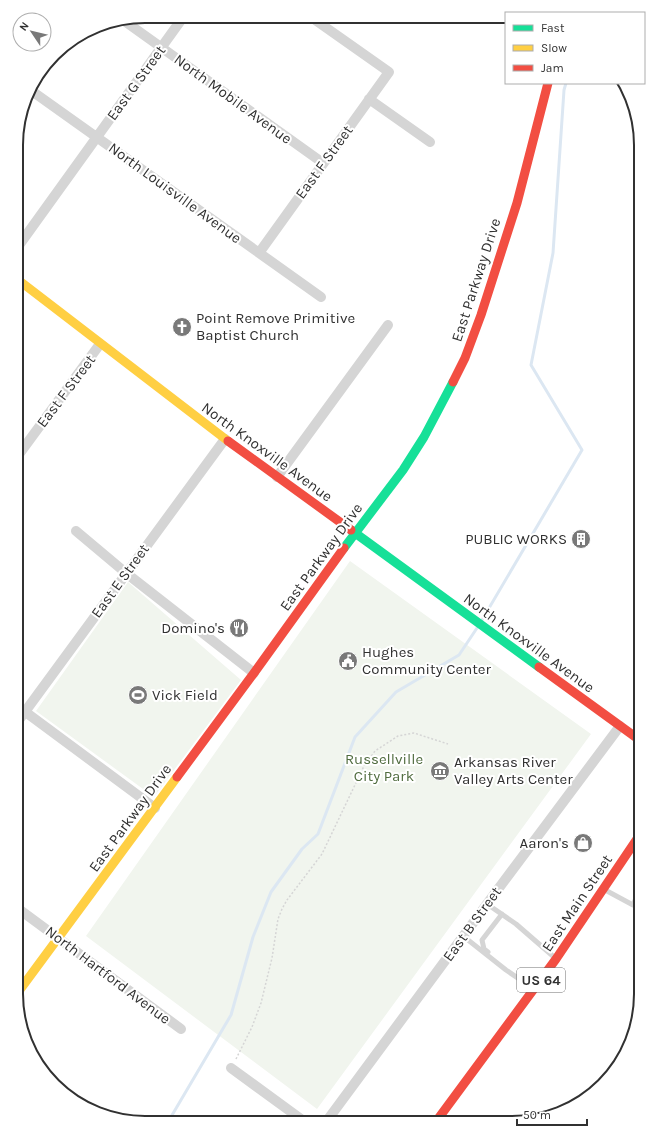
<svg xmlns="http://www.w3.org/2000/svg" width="657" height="1139" font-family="Karla,sans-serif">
	<rect width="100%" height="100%" fill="#fff"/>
	<path fill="#f1f5ee" d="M350 561 591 734 317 1109 86 936Z
		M128 582 241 680 154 797 36 711Z"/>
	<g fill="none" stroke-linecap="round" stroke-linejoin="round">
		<path stroke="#dce7f2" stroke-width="3" d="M482 620 582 450 531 365 553 253 564 90 566 83
			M168 1122 231 1015 253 937 271 892 302 849 318 834 355 737 396 692 459 655 477 628"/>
		<path stroke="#d5d5d5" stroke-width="1.5" stroke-dasharray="2 2" stroke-linecap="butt" d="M236 1059 252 1027 261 1003 272 958 278 919 282 909 287 900 322 854 364 766 375 751 398 736 414 733 448 744"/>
		<path stroke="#d5d5d5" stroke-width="5" d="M607 891 633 905 641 908
			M487 904 516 924 554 957
			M633 905 637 896 641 890
			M463 936 506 970 531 987
			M488 952 484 949 482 940 502 914"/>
		<path stroke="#d5d5d5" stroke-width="10" d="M123 20 323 163
			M29 89 321 297
			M369 99 430 142
			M17 248 184 16
			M259 253 389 72 311 17
			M17 457 100 344
			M277 477 388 325
			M76 531 126 573 254 673
			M16 705 155 808
			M16 724 225 439
			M16 907 181 1029
			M231 1068 305 1122
			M326 1122 487 904 620 726"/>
		<path stroke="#16e098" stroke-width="9" d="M351 530 539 667
			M344 548 403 470 424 437 453 382"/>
		<path stroke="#ffcf43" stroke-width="9" d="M17 279 228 441
			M16 995 177 777"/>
		<path stroke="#f24e42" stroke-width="9" d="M453 382 465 358 481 315 517 203 548 83
			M228 441 351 530
			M539 667 641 741
			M177 777 254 673 344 548
			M435 1123 556 959 641 833"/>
	</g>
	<defs>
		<symbol id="church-disc" viewBox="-11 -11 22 22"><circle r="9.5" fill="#797979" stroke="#fff"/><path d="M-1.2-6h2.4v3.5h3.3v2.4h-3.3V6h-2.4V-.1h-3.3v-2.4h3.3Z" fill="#fff"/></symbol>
		<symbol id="building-disc" viewBox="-11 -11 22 22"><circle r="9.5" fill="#797979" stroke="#fff"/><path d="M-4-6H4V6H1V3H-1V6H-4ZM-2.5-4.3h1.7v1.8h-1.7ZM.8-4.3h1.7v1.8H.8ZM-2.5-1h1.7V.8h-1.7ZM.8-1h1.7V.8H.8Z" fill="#fff"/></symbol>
		<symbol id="restaurant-disc" viewBox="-11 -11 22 22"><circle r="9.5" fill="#797979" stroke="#fff"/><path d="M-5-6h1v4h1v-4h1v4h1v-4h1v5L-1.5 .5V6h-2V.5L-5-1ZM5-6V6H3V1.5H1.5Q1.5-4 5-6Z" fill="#fff"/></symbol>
		<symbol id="civic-disc" viewBox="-11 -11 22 22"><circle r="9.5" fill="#797979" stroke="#fff"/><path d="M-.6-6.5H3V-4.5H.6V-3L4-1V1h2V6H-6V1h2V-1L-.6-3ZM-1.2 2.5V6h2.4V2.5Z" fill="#fff"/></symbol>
		<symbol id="stadium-disc" viewBox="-11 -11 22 22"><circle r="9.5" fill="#797979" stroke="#fff"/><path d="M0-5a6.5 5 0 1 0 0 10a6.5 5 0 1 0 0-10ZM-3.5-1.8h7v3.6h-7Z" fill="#fff"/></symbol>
		<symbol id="museum-disc" viewBox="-11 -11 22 22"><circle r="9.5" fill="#797979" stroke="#fff"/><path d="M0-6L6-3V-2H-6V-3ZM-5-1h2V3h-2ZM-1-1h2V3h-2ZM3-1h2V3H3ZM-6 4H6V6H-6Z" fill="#fff"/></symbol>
		<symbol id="shop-disc" viewBox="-11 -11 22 22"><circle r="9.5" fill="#797979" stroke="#fff"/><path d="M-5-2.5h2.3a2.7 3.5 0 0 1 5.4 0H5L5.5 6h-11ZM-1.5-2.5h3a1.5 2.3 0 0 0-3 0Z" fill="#fff"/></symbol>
	</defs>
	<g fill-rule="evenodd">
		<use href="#church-disc" x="171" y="316" width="22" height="22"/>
		<use href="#building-disc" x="570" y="528" width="22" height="22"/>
		<use href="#restaurant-disc" x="228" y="617" width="22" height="22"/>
		<use href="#civic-disc" x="337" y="650" width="22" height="22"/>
		<use href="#stadium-disc" x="127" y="684" width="22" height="22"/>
		<use href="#museum-disc" x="429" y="760" width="22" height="22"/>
		<use href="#shop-disc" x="572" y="832" width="22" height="22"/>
	</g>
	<g text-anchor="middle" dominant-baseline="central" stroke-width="4" stroke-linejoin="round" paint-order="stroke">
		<rect fill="#fff" stroke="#6f6f6f" stroke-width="1" x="517" y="968" width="48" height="24" rx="3"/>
		<g font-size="14" font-weight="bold" fill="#313131">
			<text x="541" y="980">US 64</text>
		</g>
		<g font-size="15" fill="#313131" stroke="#fff">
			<text transform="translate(136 83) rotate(-54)">East G Street</text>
			<text transform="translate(233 99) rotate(36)">North Mobile Avenue</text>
			<text transform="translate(324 162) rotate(-54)">East F Street</text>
			<text transform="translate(175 193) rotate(36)">North Louisville Avenue</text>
			<text transform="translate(476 280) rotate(-72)">East Parkway Drive</text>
			<text transform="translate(66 391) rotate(-53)">East F Street</text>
			<text transform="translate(267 452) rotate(36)">North Knoxville Avenue</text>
			<text transform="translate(321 557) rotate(-54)">East Parkway Drive</text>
			<text transform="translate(120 581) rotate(-54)">East E Street</text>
			<text transform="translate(529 643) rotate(36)">North Knoxville Avenue</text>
			<text transform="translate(130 818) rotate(-54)">East Parkway Drive</text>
			<text transform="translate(577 903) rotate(-56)">East Main Street</text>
			<text transform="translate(472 924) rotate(-54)">East B Street</text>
			<text transform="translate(108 975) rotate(37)">North Hartford Avenue</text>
		</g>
		<g font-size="15" fill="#313131" stroke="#fff" text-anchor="start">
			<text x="196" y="318">Point Remove Primitive<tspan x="196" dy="17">Baptist Church</tspan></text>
			<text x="567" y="539" text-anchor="end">PUBLIC WORKS</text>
			<text x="225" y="628" text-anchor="end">Domino's</text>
			<text x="362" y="652">Hughes<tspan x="362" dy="17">Community Center</tspan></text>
			<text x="152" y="695">Vick Field</text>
			<text x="454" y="762">Arkansas River<tspan x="454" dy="17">Valley Arts Center</tspan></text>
			<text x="569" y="843" text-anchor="end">Aaron's</text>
		</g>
		<g font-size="15" fill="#506c3f" stroke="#fff">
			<text x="384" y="759">Russellville<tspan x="384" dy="17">City Park</tspan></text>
		</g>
	</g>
	<path d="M0 0H657V1139H0ZM145 23H512A122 122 0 0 1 634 145V994A122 122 0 0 1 512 1116H145A122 122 0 0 1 23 994V145A122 122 0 0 1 145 23Z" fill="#fff" fill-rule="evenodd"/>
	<path fill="none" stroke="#313131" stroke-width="2" d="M145 23H512A122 122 0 0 1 634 145V994A122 122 0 0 1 512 1116H145A122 122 0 0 1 23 994V145A122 122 0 0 1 145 23Z"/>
	<rect x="505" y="12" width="140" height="72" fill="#ffffff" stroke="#adadad"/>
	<rect x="513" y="25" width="20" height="6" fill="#16e098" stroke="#adadad"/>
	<text x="541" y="32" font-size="12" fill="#313131">Fast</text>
	<rect x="513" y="45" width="20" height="6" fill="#ffcf43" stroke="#adadad"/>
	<text x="541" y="52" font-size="12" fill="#313131">Slow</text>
	<rect x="513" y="65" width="20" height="6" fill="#f24e42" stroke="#adadad"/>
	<text x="541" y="72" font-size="12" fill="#313131">Jam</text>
	<g transform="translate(32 32) rotate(305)"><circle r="19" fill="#ffffff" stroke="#adadad"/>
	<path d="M0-3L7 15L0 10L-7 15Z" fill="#797979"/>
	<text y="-6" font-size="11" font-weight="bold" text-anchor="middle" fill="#313131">N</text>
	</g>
	<path d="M517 1119v6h70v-6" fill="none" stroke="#313131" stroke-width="2"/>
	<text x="523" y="1119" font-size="12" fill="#313131" stroke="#ffffff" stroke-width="3" paint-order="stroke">50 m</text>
</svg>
